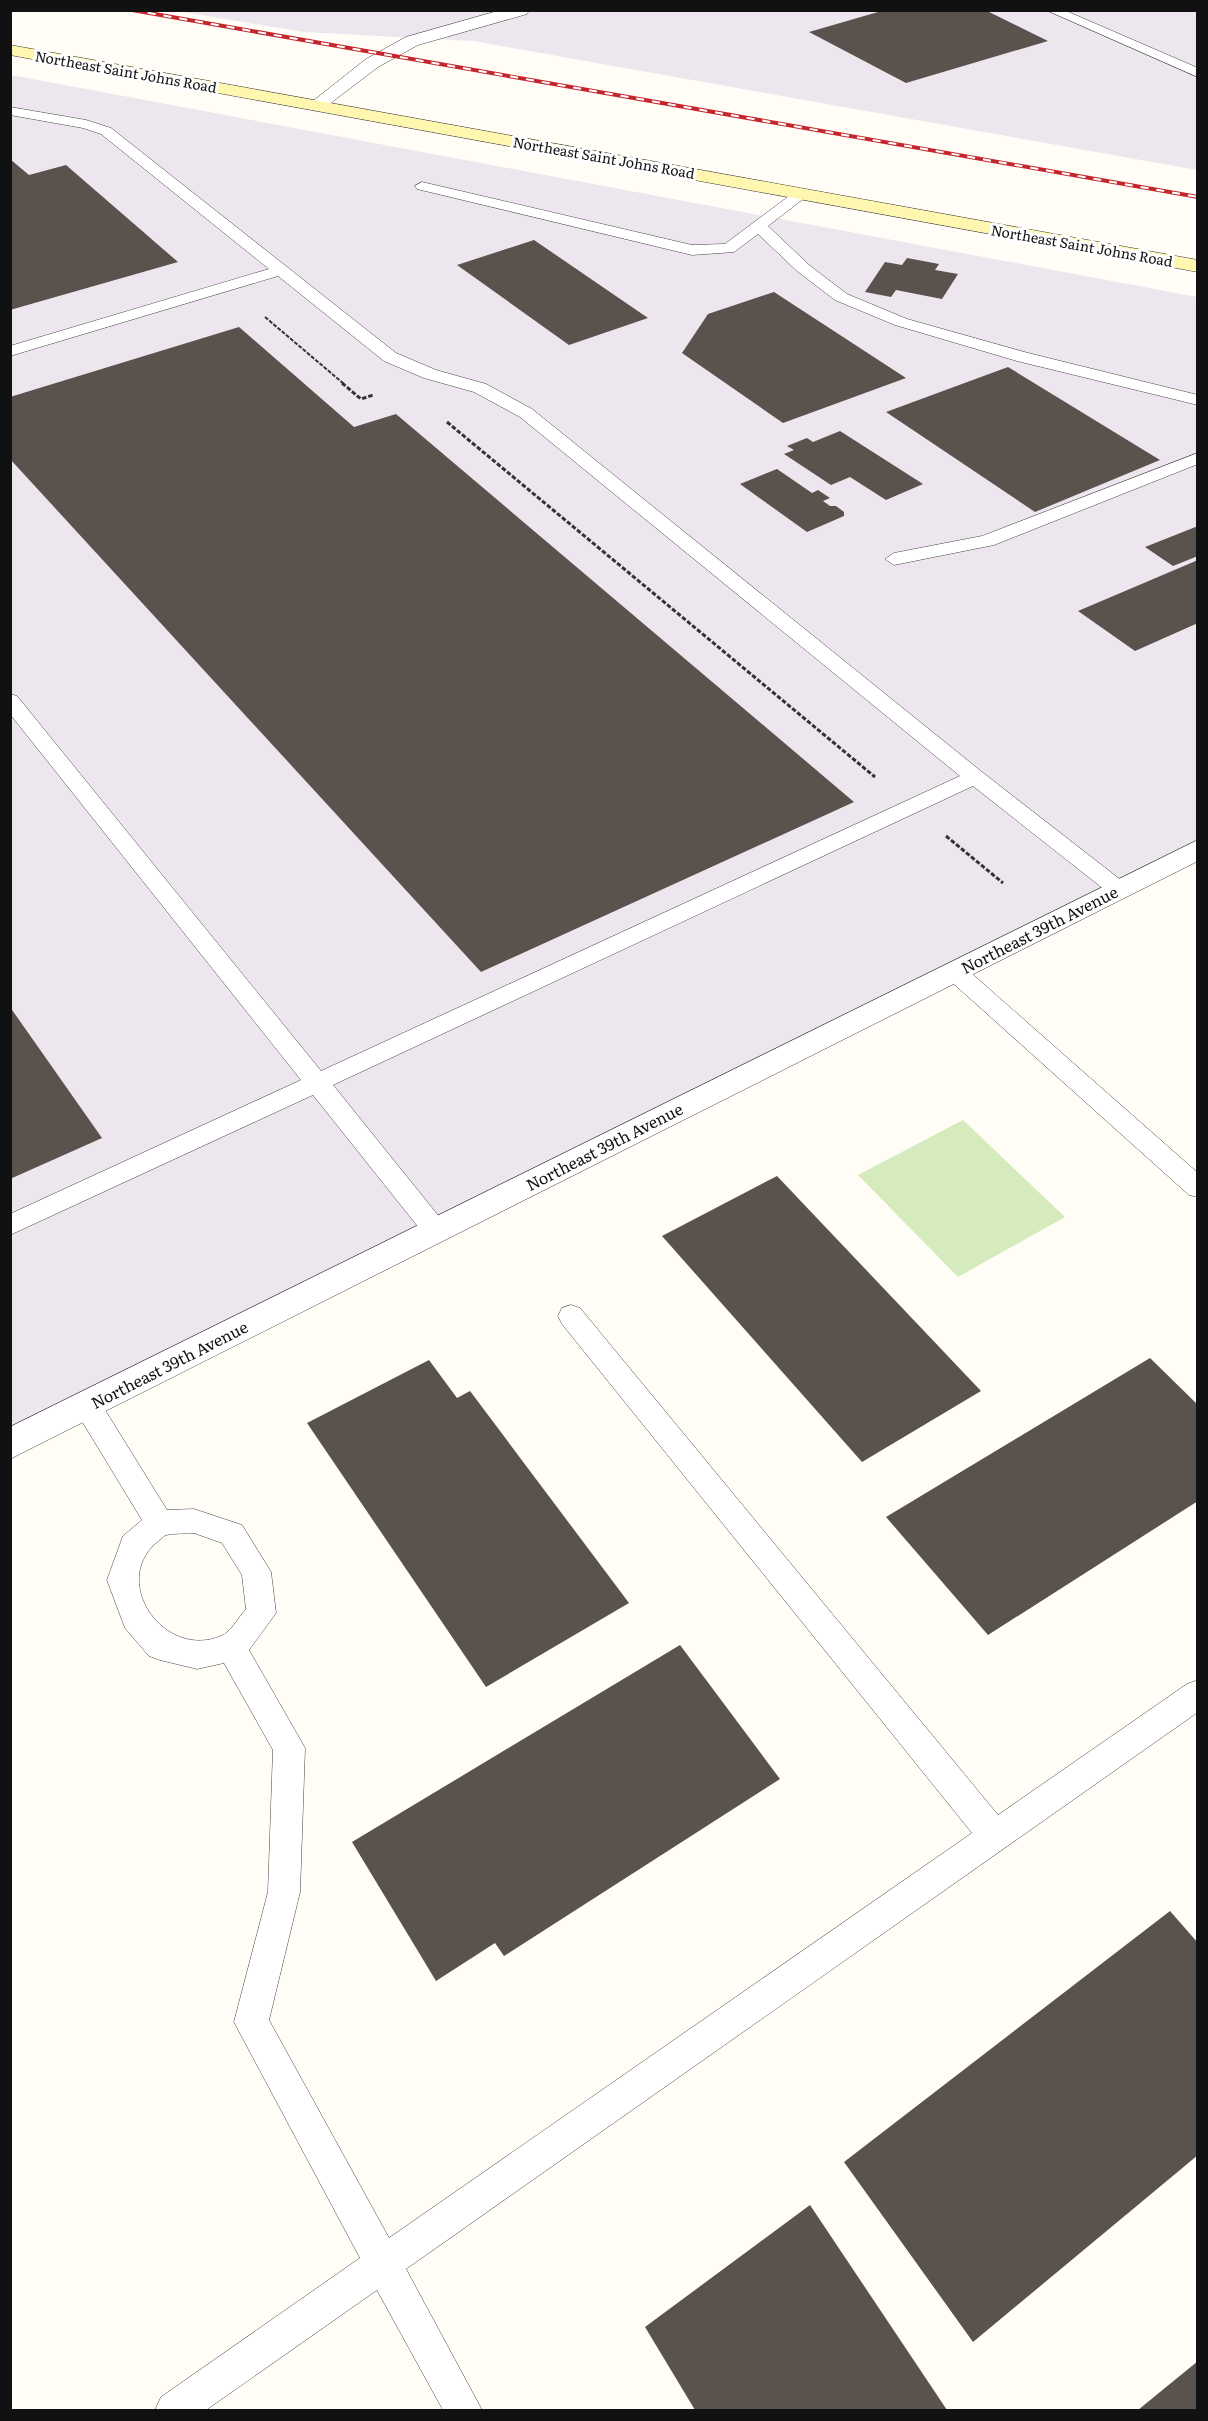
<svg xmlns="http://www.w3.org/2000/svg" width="1208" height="2421" font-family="Literata,serif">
	<rect width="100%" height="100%" fill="#fffdf5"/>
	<path fill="#eee6ef" d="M177 11H1197V170L473 41 303 32Z
		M11 75 1197 297V844L11 1458Z"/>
	<path fill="#d5ebbd" d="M963 1120 1065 1217 958 1277 858 1175Z"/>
	<path fill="#5a524d" d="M885 10H985L1048 41 906 83 809 32Z
		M10 159 29 175 66 165 178 262 10 310Z
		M534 240 648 318 569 345 457 265Z
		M907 258 939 264 935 270 958 274 942 299 896 290 891 297 865 292 885 262 902 265Z
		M774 292 906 378 783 423 682 353 708 314Z
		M239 327 354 427 396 414 854 802 481 972 10 459V397Z
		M1008 367 1160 460 1035 512 886 412Z
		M840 431 923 484 886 500 850 477 831 485 784 454 794 450 787 446 807 438 813 442Z
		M777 469 812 493 818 490 830 498 823 501 830 506H836L844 512V516L807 532 740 484Z
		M1198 526V556L1173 566 1145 547Z
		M1198 560V623L1135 651 1078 611Z
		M10 1007 102 1138 10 1179Z
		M777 1176 981 1391 862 1462 662 1236Z
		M1150 1358 1198 1405V1501L988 1635 886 1517Z
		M429 1360 457 1398 470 1391 629 1603 486 1687 307 1423Z
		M680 1645 780 1779 504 1956 495 1943 436 1981 352 1842Z
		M1170 1911 1198 1943V2155L973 2342 844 2162Z
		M810 2205 947 2410H695L645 2327Z
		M1198 2361V2410H1138Z"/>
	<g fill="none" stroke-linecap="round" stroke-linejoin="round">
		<defs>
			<path id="service" d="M1046 10H1064L1198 68V77Z
				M10 107 86 120 111 128 396 353 436 370 486 384 532 409 982 772 1126 884 1129 889 1126 894 1118 896 1110 894 973 786 333 1085 445 1224 449 1231 445 1238 436 1241 427 1238 313 1095 10 1235V1214L301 1080 10 714V694L17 696 321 1071 960 776 520 417 474 392 424 378 384 361 278 276 10 356V346L269 269 101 134 83 128 10 115Z
				M422 182 692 245 725 244 797 190H807L809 193 807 196 768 226 809 265 847 294 907 319 1028 353 1198 395V405L1017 361 895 325 835 300 797 271 758 234 734 252 692 255 417 189 415 186Z
				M1198 453V464L994 545 894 565 885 559 894 553 982 536Z
				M954 963 962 965 1198 1173V1197L1189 1195 946 977 943 971 946 965Z
				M571 1305 580 1308 998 1815 1187 1684 1198 1680V1712L406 2269 482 2410H443L377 2290 206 2410H155L161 2397 360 2258 234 2022 268 1892 273 1750 224 1663 197 1669 160 1660 149 1656 125 1628 107 1580 123 1536 142 1520 77 1413 73 1405 77 1397 87 1394 97 1397 167 1510 194 1509 242 1525 271 1572 276 1613 249 1650 305 1748 300 1892 269 2020 389 2238 972 1833 562 1324 558 1316 562 1308ZM194 1533 222 1543 242 1575 246 1609C239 1617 230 1633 221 1636 165 1660 110 1583 156 1543 159 1541 163 1536 166 1535 174 1533 186 1534 194 1533Z"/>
			<path id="minor" d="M501 10H529L527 14 418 45 378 67 323 109 317 110 308 105 366 59 406 37Z
				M1198 840V861L10 1459V1427Z"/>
			<path id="secondary" d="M10 45 1198 260V272L10 55Z"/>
		</defs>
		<use href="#service" stroke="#444" stroke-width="1"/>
		<use href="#minor" stroke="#444" stroke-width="1"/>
		<use href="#secondary" stroke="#333" stroke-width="1"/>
		<path stroke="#333" stroke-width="2" stroke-dasharray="4 1.5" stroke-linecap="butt" d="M265 317 344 384"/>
		<path stroke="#333" stroke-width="3" stroke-dasharray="4.5 2" stroke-linecap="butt" d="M342 383 361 399 373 395
			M447 422 875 777
			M946 836 1003 883"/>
		<use href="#service" fill="#fff" fill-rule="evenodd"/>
		<use href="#minor" fill="#fff" fill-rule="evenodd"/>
		<use href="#secondary" fill="#fff6b0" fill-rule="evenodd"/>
		<defs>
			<path id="rail" d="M132 10 1198 197"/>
		</defs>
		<use href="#rail" stroke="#c4262e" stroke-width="4"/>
		<use href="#rail" stroke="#fff" stroke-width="2" stroke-dasharray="8" stroke-linecap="butt"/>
	</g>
	<g text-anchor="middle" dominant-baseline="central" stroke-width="6" stroke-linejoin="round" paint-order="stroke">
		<g font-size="14" fill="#111" stroke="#fff">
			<text transform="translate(126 71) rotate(10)">Northeast Saint Johns Road</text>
			<text transform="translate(604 157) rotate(10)">Northeast Saint Johns Road</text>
			<text transform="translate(1082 245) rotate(10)">Northeast Saint Johns Road</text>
		</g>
		<g font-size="16" fill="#111" stroke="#fff">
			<text transform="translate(1039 929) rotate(-27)">Northeast 39th Avenue</text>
			<text transform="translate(604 1146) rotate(-27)">Northeast 39th Avenue</text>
			<text transform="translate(169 1364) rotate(-27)">Northeast 39th Avenue</text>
		</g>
	</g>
	<rect width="1208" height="2421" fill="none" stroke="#111111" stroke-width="24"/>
</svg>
